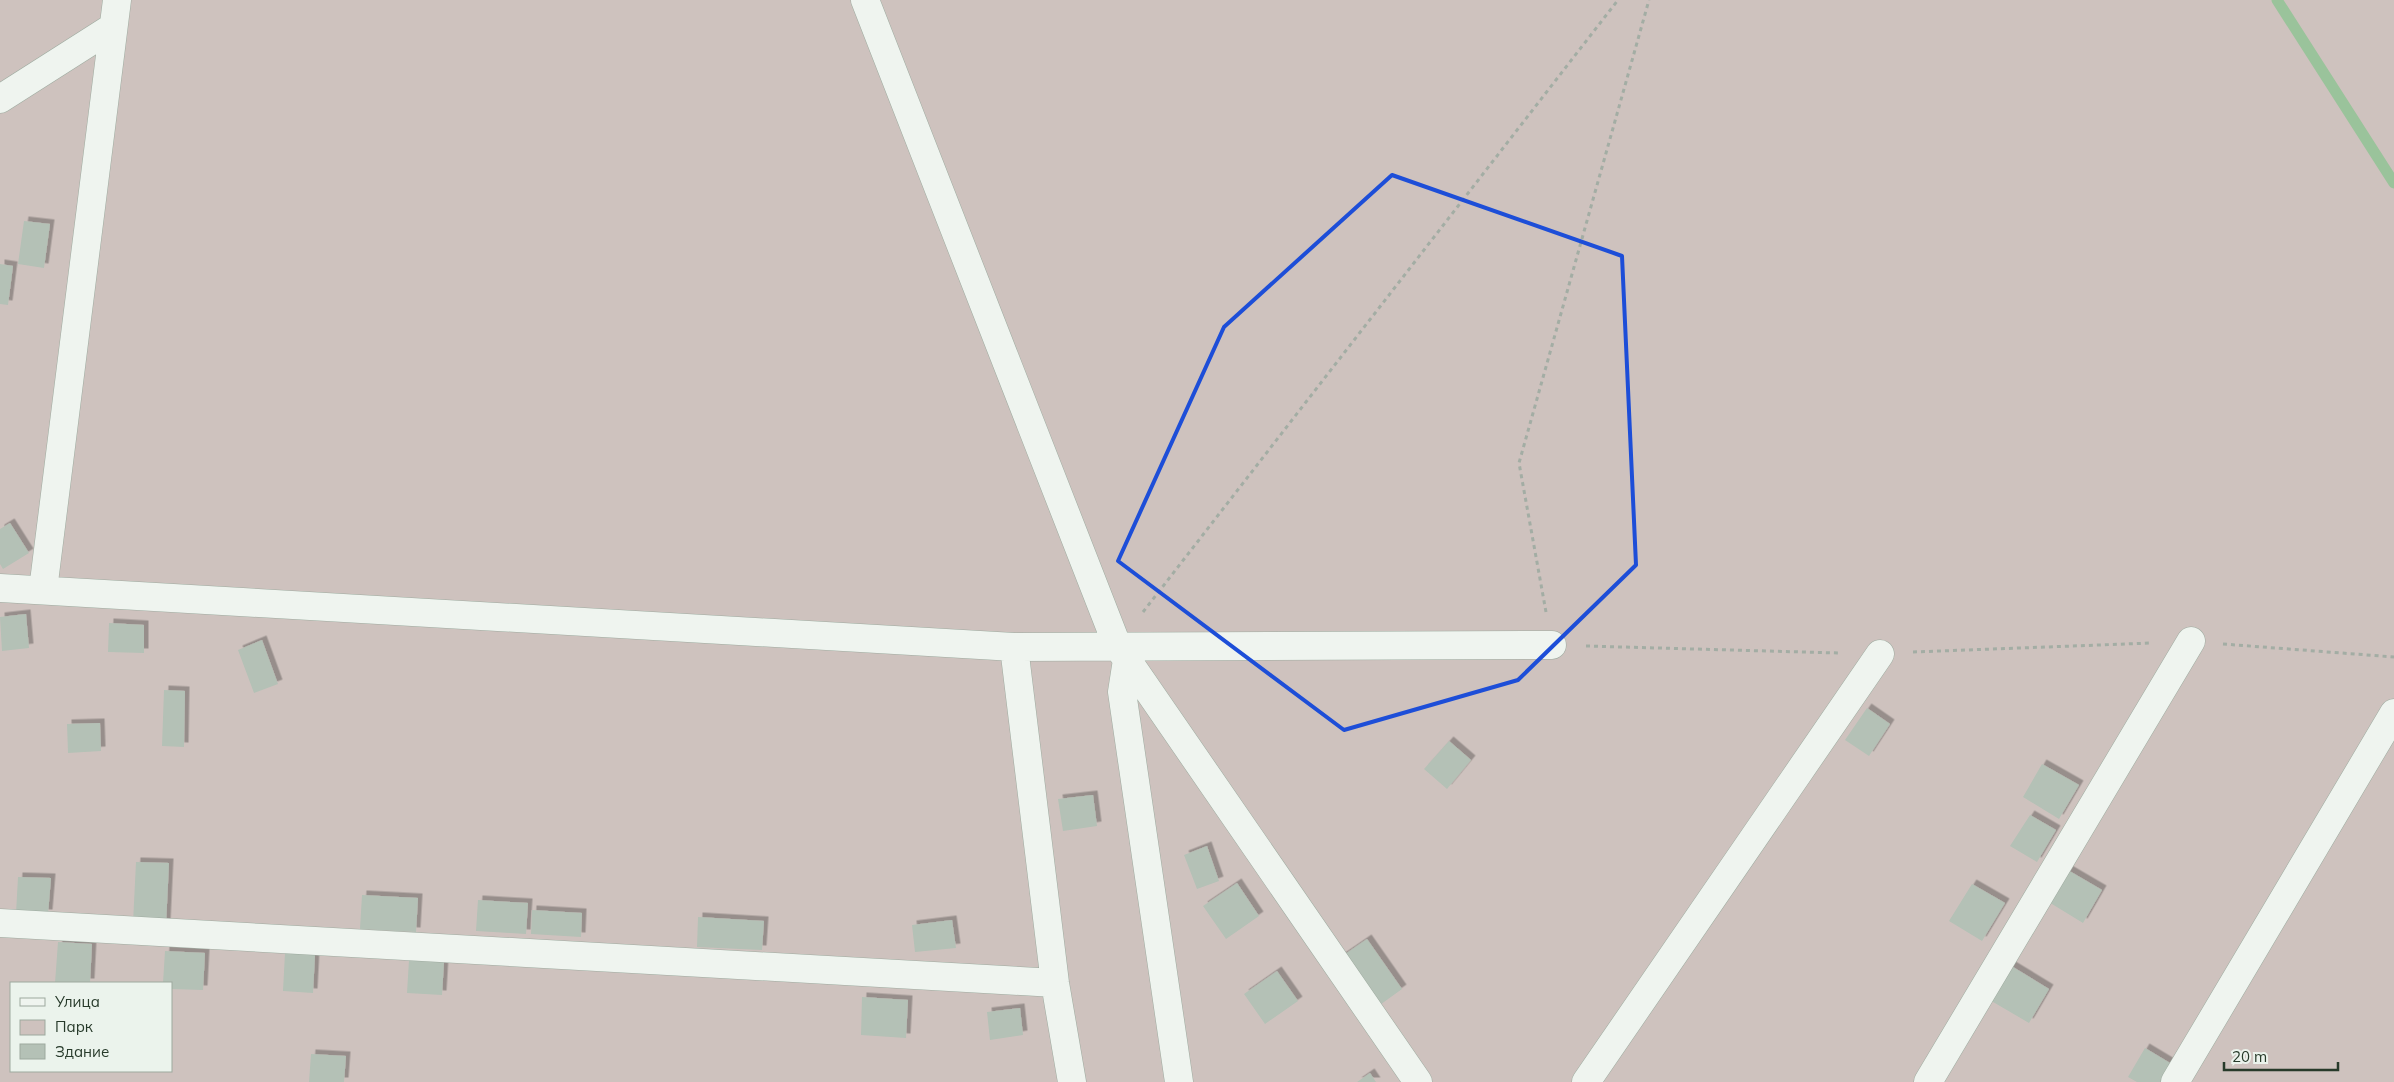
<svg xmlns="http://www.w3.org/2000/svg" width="2394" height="1082" font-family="Mulish,sans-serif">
	<defs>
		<filter id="shadow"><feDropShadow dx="4.5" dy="-4.5" stdDeviation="0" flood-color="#0004"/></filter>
	</defs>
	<rect width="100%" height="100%" fill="#dce5dd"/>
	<path fill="#cec2be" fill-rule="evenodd" d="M0 0H2394V1082H0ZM11 983H171V1071H11Z"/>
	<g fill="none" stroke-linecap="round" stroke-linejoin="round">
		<path stroke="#9ac39b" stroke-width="11" d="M2277 0 2394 183"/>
	</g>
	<path fill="#b4c1b6" filter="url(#shadow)" d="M24 221 50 224 44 268 18 264Z
		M0 264 13 266 8 305 0 304Z
		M10 523 29 553 3 569 0 564V529Z
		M26 614 29 648 2 651 0 617Z
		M109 623 144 625V653L108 652Z
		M262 640 278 684 254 693 238 650Z
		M164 690 185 691 184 747 162 746Z
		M1867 708 1890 724 1869 756 1845 740Z
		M100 723 101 751 68 753 67 724Z
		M1449 741 1471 760 1447 789 1424 769Z
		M2042 764 2079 785 2059 819 2023 797Z
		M1093 795 1097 826 1063 831 1058 799Z
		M2030 815 2056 830 2037 862 2010 846Z
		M1207 846 1219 881 1197 889 1184 855Z
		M136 862 169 863 166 925 133 923Z
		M2066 869 2102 890 2083 923 2047 901Z
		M18 877 51 878 48 914 16 913Z
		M1237 883 1259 916 1226 939 1203 906Z
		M1972 884 2005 903 1982 941 1949 921Z
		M362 895 418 898 416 932 360 929Z
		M478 900 528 903 526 934 476 931Z
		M532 910 582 913 581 937 531 934Z
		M698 917 764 921 762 950 697 947Z
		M952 920 956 948 915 952 912 925Z
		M1367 939 1402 989 1370 1012 1335 961Z
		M58 942 92 944 90 983H55Z
		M165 951 205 953 203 990 171 989V983H163Z
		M285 953 315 955 313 993 283 991Z
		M409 960 444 962 442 995 407 993Z
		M2008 964 2049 989 2029 1023 1988 999Z
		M1277 971 1298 1001 1265 1024 1244 994Z
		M862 997 908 1000 906 1038 861 1035Z
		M1020 1008 1023 1035 990 1040 987 1012Z
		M2145 1048 2175 1066 2165 1082H2137L2128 1077Z
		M311 1054 346 1056 344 1082H309Z
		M1370 1073 1376 1082H1357Z"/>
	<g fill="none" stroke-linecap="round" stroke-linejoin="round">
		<defs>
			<path id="minor" d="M865 0 1117 645 1418 1082
				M0 99 113 27
				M0 588 1014 647 1552 645
				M43 590 117 0
				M1014 647 1055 983 1072 1082
				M1127 660 1122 692 1179 1082
				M0 923 1055 983
				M1586 1082 1880 654
				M1928 1082 2191 641
				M2175 1082 2394 713"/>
		</defs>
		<use href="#minor" stroke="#9eaba0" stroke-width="29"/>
		<path stroke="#a3ada4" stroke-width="3" stroke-dasharray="4 4" stroke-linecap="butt" d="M1143 612 1618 0
			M1546 612 1519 463 1649 0
			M2223 644 2394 657
			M1586 646 1839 653
			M1913 652 2152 643"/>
		<use href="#minor" stroke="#eff4ef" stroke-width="28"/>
	</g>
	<path fill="none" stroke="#1d4ed8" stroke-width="4" stroke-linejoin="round" d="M1392 175 1622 256 1636 565 1518 680 1344 730 1118 561 1224 327Z"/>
	<rect x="10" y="982" width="162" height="90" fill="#ebf3ec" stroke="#9da99e"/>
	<rect x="20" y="998" width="25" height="8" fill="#eff4ef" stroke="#9da99e"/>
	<text x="55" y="1007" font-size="15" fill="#273a2a">Улица</text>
	<rect x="20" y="1020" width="25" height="15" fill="#cec2be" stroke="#9da99e"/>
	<text x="55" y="1032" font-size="15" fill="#273a2a">Парк</text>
	<rect x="20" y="1044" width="25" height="15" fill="#b4c1b6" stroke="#9da99e"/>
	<text x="55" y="1057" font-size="15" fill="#273a2a">Здание</text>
	<path d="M2224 1062v8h114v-8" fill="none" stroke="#273a2a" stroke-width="2.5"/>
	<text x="2232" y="1062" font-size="15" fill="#273a2a" stroke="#ebf3ec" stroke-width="4" paint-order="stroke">20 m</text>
</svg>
